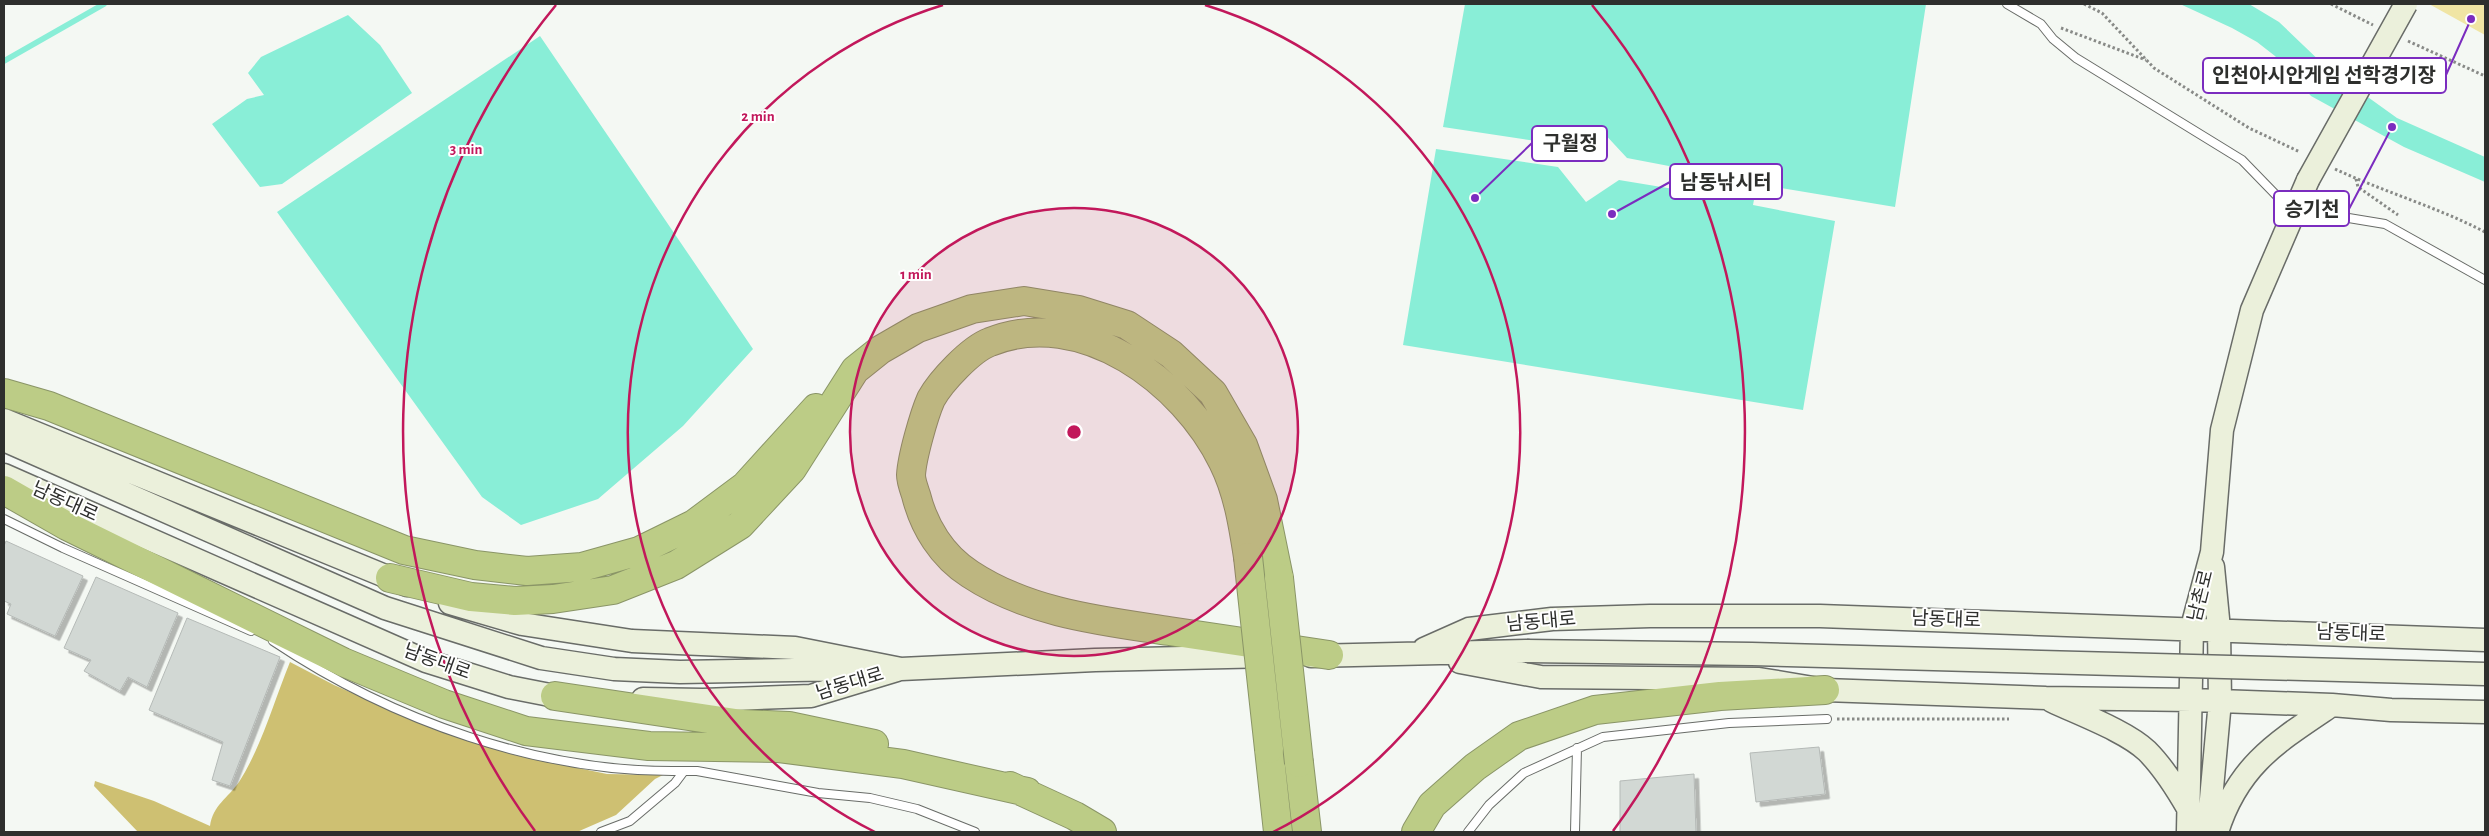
<svg xmlns="http://www.w3.org/2000/svg" width="2489" height="836" font-family="'Alegreya Sans','Noto Sans KR',sans-serif">
	<defs>
		<filter id="shadow"><feDropShadow dx="4.5" dy="4.5" stdDeviation="0" flood-color="#0004"/></filter>
	</defs>
	<rect width="100%" height="100%" fill="#f4f8f3"/>
	<path fill="#f0e5a4" d="M2429 4H2485V35Z"/>
	<path fill="#cec072" d="M290 662 334 685 432 728 515 755 607 774 663 775 655 779 616 815 577 832H138L94 786 95 781 154 801 210 826C213 805 228 798 239 782 262 746 274 701 290 662Z"/>
	<path fill="#89eed7" d="M1465 4H1926L1895 207 1757 184 1753 205 1835 221 1803 410 1403 345 1436 149 1558 167 1586 202 1619 180 1710 195 1716 175 1627 158 1601 130 1563 145 1443 127Z
		M2180 4H2249L2279 22 2326 67 2397 118 2485 157V182L2404 147 2311 96 2275 56 2257 42 2232 28Z
		M348 15 380 45 412 93 282 184 260 187 212 124 247 99 264 95 248 73 261 57Z
		M540 36 753 349 683 426 598 499 521 525 482 497 277 212Z"/>
	<g fill="none" stroke-linecap="round" stroke-linejoin="round">
		<path stroke="#89eed7" stroke-width="5.5" d="M4 61 104 4"/>
	</g>
	<path fill="#d2d8d4" stroke="#b5bab7" filter="url(#shadow)" d="M6 541 83 576 55 636 7 614 11 604 4 601V546Z
		M96 577 178 613 147 687 128 677 120 691 84 671 91 660 64 648Z
		M187 618 280 657 230 786 212 780 223 742 149 710Z
		M1819 747 1825 794 1756 802 1750 753Z
		M1694 774 1696 832H1620V781Z"/>
	<g fill="none" stroke-linecap="round" stroke-linejoin="round">
		<defs>
			<path id="lane" d="M2007 4 2041 24 2053 39 2076 58 2242 160 2276 195 2294 209 2385 224 2485 280
				M4 519 63 548 251 631
				M273 641C391 720 540 774 684 771
				M601 832 630 821 675 783 684 771H697L818 793 870 798 917 809 975 832
				M1468 832 1489 805 1524 773 1603 737 1729 723 1827 719
				M1575 832 1577 748"/>
			<path id="secondary" d="M4 420 407 585
				M4 440 385 608 541 658 614 669 680 672 856 669
				M4 475 426 661 509 687 555 696 571 697
				M450 603 522 624 632 641 795 648 901 669 1095 660 1276 656
				M1424 649 1469 629 1552 619 1650 616H1820L2485 640
				M1311 656 1527 651
				M1460 662 1541 677 1759 679 1825 690 2046 698 2192 700 2332 705 2391 710 2485 712
				M643 699 703 700 811 696 897 670
				M2052 701C2079 714 2126 731 2147 751 2164 768 2177 789 2189 810
				M2188 832 2192 627 2212 552 2222 430 2252 310 2308 180
				M2208 832 2220 701 2219 629 2213 567
				M2217 832C2238 765 2277 742 2332 705"/>
			<path id="highway" d="M4 393 49 406 404 550 475 565 527 571 582 567 639 551 694 524 745 486 816 408
				M4 490 67 526 343 662 444 704 526 731 649 746 779 748 903 764 1027 792
				M1248 557C1243 525 1238 492 1223 462 1184 382 1082 305 990 342 971 349 941 381 931 399 924 415 912 457 911 475 911 481 914 489 916 495 924 527 942 556 970 574 1029 613 1102 621 1169 631 1222 639 1275 647 1329 655
				M390 578 471 597 515 601 553 599 613 590 676 565 740 525 792 469 855 370 880 350 918 328 972 309 1024 301 1079 310 1127 325 1171 354 1213 393 1243 445 1263 500 1279 578
				M555 696 742 724 789 726 874 744
				M1269 749 1278 832
				M1299 763 1307 832
				M1010 786 1075 816 1102 832
				M1416 832 1432 805 1475 767 1519 736 1595 710 1720 696 1825 690"/>
		</defs>
		<use href="#lane" stroke="#696c68" stroke-width="10"/>
		<use href="#secondary" stroke="#696c68" stroke-width="25"/>
		<use href="#highway" stroke="#8a9567" stroke-width="30"/>
		<path stroke="#888a87" stroke-width="3" stroke-dasharray="2.5 2.5" stroke-linecap="butt" d="M2084 4 2102 13 2154 68 2249 128 2300 152
			M2331 4 2373 25
			M2061 28 2146 60
			M2408 41 2485 76
			M2335 169C2384 192 2437 207 2485 232
			M2356 179 2358 187 2398 215
			M1837 719H2009"/>
		<use href="#lane" stroke="#fff" stroke-width="8"/>
		<use href="#secondary" stroke="#ebf0db" stroke-width="22"/>
		<use href="#highway" stroke="#bccc86" stroke-width="28"/>
		<defs>
			<path id="secondary-bridge" d="M2308 180 2406 4
				M1527 651 1752 654 2485 674"/>
			<path id="highway-bridge" d="M1248 557 1269 749
				M1279 578 1299 763"/>
		</defs>
		<use href="#secondary-bridge" stroke="#696c68" stroke-width="25" stroke-linecap="butt"/>
		<use href="#highway-bridge" stroke="#8a9567" stroke-width="30" stroke-linecap="butt"/>
		<use href="#secondary-bridge" stroke="#ebf0db" stroke-width="22"/>
		<use href="#highway-bridge" stroke="#bccc86" stroke-width="28"/>
	</g>
	<circle cx="1074" cy="432" r="224" fill="#c2185b" fill-opacity=".12"/>
	<g fill="none" stroke="#c2185b" stroke-width="2.5">
		<circle cx="1074" cy="432" r="224"/>
		<path d="M875 832A447 447 0 0 1 943 5M1205 5A447 447 0 0 1 1273 832"/>
		<path d="M535 831A671 671 0 0 1 556 5M1592 5A671 671 0 0 1 1613 831"/>
	</g>
	<g text-anchor="middle" dominant-baseline="central" stroke-width="4" stroke-linejoin="round" paint-order="stroke">
		<g font-size="19" fill="#2e2f2d" stroke="#fff">
			<text transform="translate(65 502) rotate(24)">남동대로</text>
			<text transform="translate(2201 596) rotate(-76)">남촌로</text>
			<text transform="translate(1946 620) rotate(2)">남동대로</text>
			<text transform="translate(1541 622) rotate(-5)">남동대로</text>
			<text transform="translate(2351 634) rotate(2)">남동대로</text>
			<text transform="translate(437 662) rotate(20)">남동대로</text>
			<text transform="translate(850 684) rotate(-17)">남동대로</text>
		</g>
	</g>
	<circle cx="1074" cy="432" r="8" fill="#c2185b" stroke="#fff" stroke-width="2.5"/>
	<g font-size="15" text-anchor="middle" font-weight="bold" fill="#c2185b" stroke="#fff" stroke-width="4" stroke-linejoin="round" paint-order="stroke">
		<text x="758" y="121">2 min</text>
		<text x="466" y="154">3 min</text>
		<text x="916" y="279">1 min</text>
	</g>
	<path fill="none" stroke="#7b2cbf" stroke-width="2" d="M2471 19L2446 75M1475 198L1532 143M1612 214L1670 182M2392 127L2349 209"/>
	<g fill="#7b2cbf" stroke="#fff" stroke-width="2">
		<circle cx="2471" cy="19" r="5"/>
		<circle cx="1475" cy="198" r="5"/>
		<circle cx="1612" cy="214" r="5"/>
		<circle cx="2392" cy="127" r="5"/>
	</g>
	<g fill="#fff" stroke="#7b2cbf" stroke-width="2">
		<rect x="2203" y="58" width="243" height="35" rx="5"/>
		<rect x="1532" y="126" width="75" height="35" rx="5"/>
		<rect x="1670" y="164" width="112" height="35" rx="5"/>
		<rect x="2274" y="191" width="75" height="35" rx="5"/>
	</g>
	<g font-size="20" text-anchor="middle" font-weight="bold" fill="#2e2f2d">
		<text x="2324" y="82">인천아시안게임 선학경기장</text>
		<text x="1570" y="150">구월정</text>
		<text x="1726" y="189">남동낚시터</text>
		<text x="2312" y="216">승기천</text>
	</g>
	<rect width="2489" height="836" fill="none" stroke="#2e2f2d" stroke-width="10"/>
</svg>
